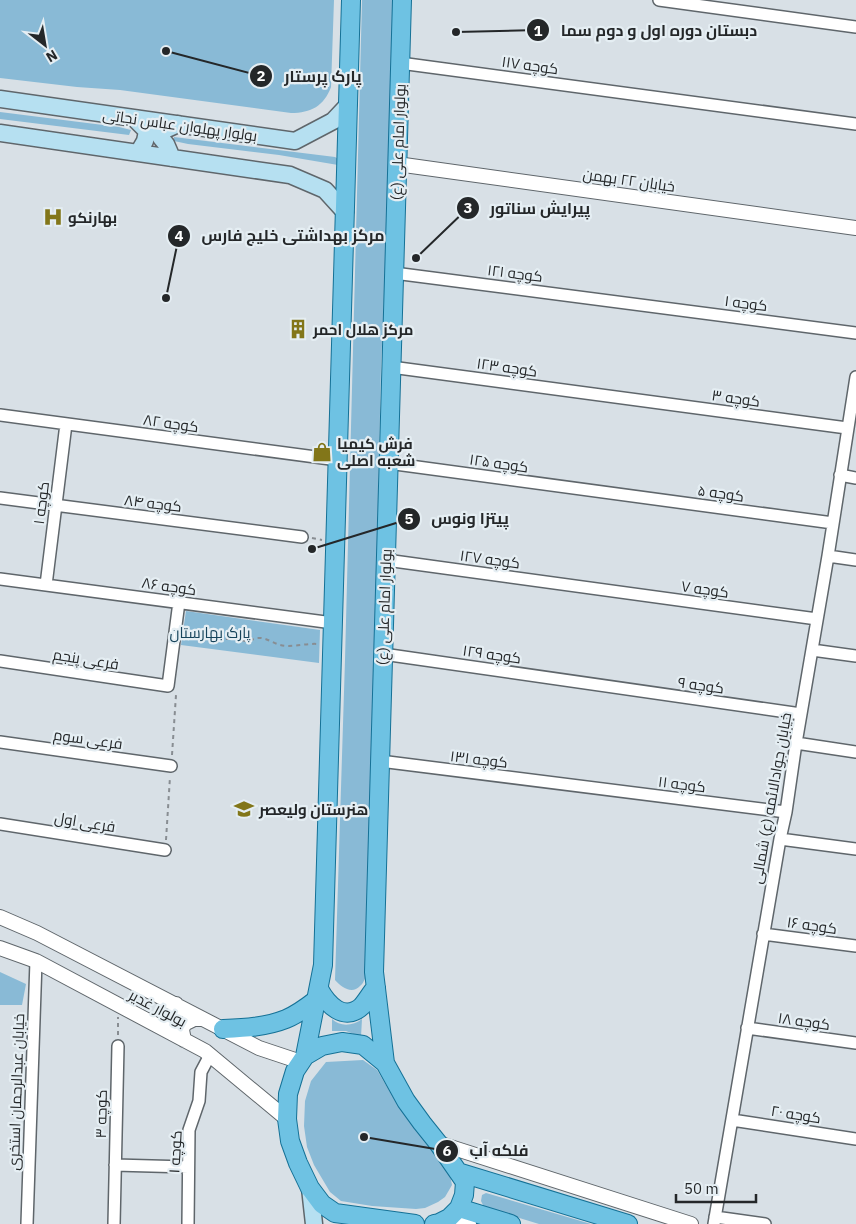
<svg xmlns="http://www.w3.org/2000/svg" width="856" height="1224" font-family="'IBM Plex Sans',Cairo,sans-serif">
	<rect width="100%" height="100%" fill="#d8e0e6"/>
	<path fill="#89bad6" d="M0 0H334L331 87C324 106 311 113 291 113L120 90 77 87 0 78Z
		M362 0H393L387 233 381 367 373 736 366 975C365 979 363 984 360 986 352 995 341 987 335 980L345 660Z
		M0 112 119 127 131 130 129 135 0 119Z
		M174 137 335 157 340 160 338 165 279 155 188 144 174 141Z
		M186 611 320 630 319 663 181 645Z
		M0 972 26 984 22 1005H0Z
		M332 1019C340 1027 353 1026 362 1019L361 1037 346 1031H332Z
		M363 1060 377 1070 396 1102 449 1170 452 1185 445 1197 438 1202 425 1208 416 1209 372 1206 341 1201 330 1192 314 1165 307 1147 304 1126 305 1101 311 1081 326 1062Z
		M486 1193 591 1224H539L484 1207 481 1201 482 1195Z"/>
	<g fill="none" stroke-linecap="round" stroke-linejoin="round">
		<defs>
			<path id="minor" d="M659 0 856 27
				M400 63 856 124
				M394 273 856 333
				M391 367 847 428
				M0 415 338 460
				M388 463 833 523
				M840 475 856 478
				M0 498 302 537
				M828 556 856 560
				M386 560 817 619
				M0 579 333 623
				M46 585 66 424
				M812 650 856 656
				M383 654 801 714
				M0 661 168 686 179 602
				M0 742 171 766
				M796 743 856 752
				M380 761 786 812
				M0 824 165 850
				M780 839 856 849
				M763 934 856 946
				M747 1028 856 1043
				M732 1120 856 1139
				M115 1165 188 1167
				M715 1217 765 1224
				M27 1224 36 961
				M114 1224 118 1046
				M188 1224 189 1130 199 1101 201 1072 210 1055
				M714 1224 780 839 786 812 796 743 828 556 856 377"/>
			<path id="tertiary" d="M397 164 856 228
				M0 917 37 933 259 1048 301 1062
				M0 948 36 961 205 1051 287 1119
				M162 1027C176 1021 176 1019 176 1004
				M184 1040 182 1030 184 1024 194 1019H203
				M438 1143 691 1224
				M449 1218 469 1224"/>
			<path id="secondary" d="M0 99 295 141 333 121 348 105
				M134 118 147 131 145 141 138 153
				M0 133 290 175 325 190 345 212
				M172 158 166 144 161 138 162 132 167 129 178 124
				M310 1188 314 1224"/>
			<path id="primary" d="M319 989C327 1004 344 1023 362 1006 367 1000 371 993 376 987
				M223 1029C244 1028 266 1027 286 1019 296 1015 307 1007 316 1000
				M305 1056 323 965 351 0
				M385 1063 374 972 402 0
				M458 1172 628 1224
				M459 1208 511 1224
				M415 1224 335 1213 322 1204 310 1188 298 1163 290 1141 287 1119 288 1094 295 1071 305 1056 322 1046 342 1042 363 1045 385 1063 406 1101 422 1123 438 1143 465 1182 464 1195 459 1208 449 1218 439 1223 434 1224"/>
		</defs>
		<use href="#minor" stroke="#5f666b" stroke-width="14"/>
		<use href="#tertiary" stroke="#5f666b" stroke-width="16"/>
		<use href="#secondary" stroke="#5f666b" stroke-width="19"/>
		<use href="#primary" stroke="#157196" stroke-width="20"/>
		<path stroke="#888d92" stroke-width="2" stroke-dasharray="4 4" stroke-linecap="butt" d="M312 538 322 540
			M187 634C206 643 216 638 235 639 239 639 243 641 247 641 251 641 254 638 258 638 265 637 273 643 280 645 292 648 305 643 318 644
			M172 755 176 695
			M166 840 170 777
			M118 1035V1017"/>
		<use href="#minor" stroke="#fff" stroke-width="11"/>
		<use href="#tertiary" stroke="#fff" stroke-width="14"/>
		<use href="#secondary" stroke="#b6e0f1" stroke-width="16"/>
		<use href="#primary" stroke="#6ec2e3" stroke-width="18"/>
	</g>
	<defs>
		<symbol id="hospital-bare" viewBox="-9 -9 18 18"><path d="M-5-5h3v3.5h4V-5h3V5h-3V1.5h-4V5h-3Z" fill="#827619" stroke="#e5eef3" stroke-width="2.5" paint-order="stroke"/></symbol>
		<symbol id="building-bare" viewBox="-9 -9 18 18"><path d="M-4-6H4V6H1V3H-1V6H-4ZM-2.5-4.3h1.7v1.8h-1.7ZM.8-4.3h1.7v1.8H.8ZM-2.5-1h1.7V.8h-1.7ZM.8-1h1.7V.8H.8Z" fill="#827619" stroke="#e5eef3" stroke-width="2.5" paint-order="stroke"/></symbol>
		<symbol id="shop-bare" viewBox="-9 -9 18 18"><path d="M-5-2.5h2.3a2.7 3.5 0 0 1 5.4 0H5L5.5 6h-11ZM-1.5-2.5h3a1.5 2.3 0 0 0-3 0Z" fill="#827619" stroke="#e5eef3" stroke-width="2.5" paint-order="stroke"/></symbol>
		<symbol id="school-bare" viewBox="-9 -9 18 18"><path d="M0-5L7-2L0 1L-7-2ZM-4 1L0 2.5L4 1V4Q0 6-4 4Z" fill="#827619" stroke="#e5eef3" stroke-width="2.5" paint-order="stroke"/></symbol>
	</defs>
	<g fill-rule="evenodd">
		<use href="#hospital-bare" x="39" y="203" width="28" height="28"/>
		<use href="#building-bare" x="284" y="315" width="28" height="28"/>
		<use href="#shop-bare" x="308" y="438" width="28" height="28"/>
		<use href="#school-bare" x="230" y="795" width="28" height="28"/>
	</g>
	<g text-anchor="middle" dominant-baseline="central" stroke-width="4.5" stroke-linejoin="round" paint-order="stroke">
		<g font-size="15" fill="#242729" stroke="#e5eef3">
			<text transform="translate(530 65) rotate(8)">کوچه ۱۱۷</text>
			<text transform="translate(180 125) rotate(8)">بولوار پهلوان عباس نجاتی</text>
			<text transform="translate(398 142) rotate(-88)">بولوار امام علی (ع)</text>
			<text transform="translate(629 180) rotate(8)">خیابان ۲۲ بهمن</text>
			<text transform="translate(515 273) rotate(7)">کوچه ۱۲۱</text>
			<text transform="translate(746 303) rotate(7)">کوچه ۱</text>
			<text transform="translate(507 367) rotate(8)">کوچه ۱۲۳</text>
			<text transform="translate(736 398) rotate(8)">کوچه ۳</text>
			<text transform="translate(171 423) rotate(8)">کوچه ۸۲</text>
			<text transform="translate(499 463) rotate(8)">کوچه ۱۲۵</text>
			<text transform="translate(721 493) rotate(8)">کوچه ۵</text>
			<text transform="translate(41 503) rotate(-83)">کوچه ۱</text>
			<text transform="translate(153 503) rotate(7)">کوچه ۸۴</text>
			<text transform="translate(490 559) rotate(8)">کوچه ۱۲۷</text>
			<text transform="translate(169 586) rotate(8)">کوچه ۸۶</text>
			<text transform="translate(705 589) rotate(8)">کوچه ۷</text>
			<text transform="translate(384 607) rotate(-88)">بولوار امام علی (ع)</text>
			<text transform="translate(492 654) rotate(8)">کوچه ۱۲۹</text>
			<text transform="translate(86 659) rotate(9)">فرعی پنجم</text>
			<text transform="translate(701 685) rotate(8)">کوچه ۹</text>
			<text transform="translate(88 739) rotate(8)">فرعی سوم</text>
			<text transform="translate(479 759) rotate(7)">کوچه ۱۳۱</text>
			<text transform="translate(682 784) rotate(7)">کوچه ۱۱</text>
			<text transform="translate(771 798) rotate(-80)">خیابان جوادالائمه (ع) شمالی</text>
			<text transform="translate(85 822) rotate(9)">فرعی اول</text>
			<text transform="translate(812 925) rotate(8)">کوچه ۱۶</text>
			<text transform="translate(158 1008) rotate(28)">بولوار غدیر</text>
			<text transform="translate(804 1021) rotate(8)">کوچه ۱۸</text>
			<text transform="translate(16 1092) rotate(-88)">خیابان عبدالرحمان استخری</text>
			<text transform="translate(101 1114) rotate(-89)">کوچه ۳</text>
			<text transform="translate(796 1114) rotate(9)">کوچه ۲۰</text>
			<text transform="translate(175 1152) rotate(-87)">کوچه ۱</text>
		</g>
		<g font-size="15" font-weight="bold" fill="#242729" stroke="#e5eef3" text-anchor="start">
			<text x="68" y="217">بهارنکو</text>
			<text x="313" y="329">مرکز هلال احمر</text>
			<text x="337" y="443">فرش کیمیا<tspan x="337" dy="17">شعبه اصلی</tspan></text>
			<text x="259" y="809">هنرستان ولیعصر</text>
		</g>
		<g font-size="15" fill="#16445b" stroke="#e5eef3">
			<text x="210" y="632">پارک بهارستان</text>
		</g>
	</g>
	<path fill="none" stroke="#242729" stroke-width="2" d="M456 32L538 30M166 51L261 76M416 258L468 208M166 298L179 236M312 549L409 519M364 1137L447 1151"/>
	<g fill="#242729" stroke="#e5eef3" stroke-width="2">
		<circle cx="456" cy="32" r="5"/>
		<circle cx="166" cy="51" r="5"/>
		<circle cx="416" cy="258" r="5"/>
		<circle cx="166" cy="298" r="5"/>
		<circle cx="312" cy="549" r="5"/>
		<circle cx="364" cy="1137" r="5"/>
		<circle cx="538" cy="30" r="12"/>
		<circle cx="261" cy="76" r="12"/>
		<circle cx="468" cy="208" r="12"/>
		<circle cx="179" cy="236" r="12"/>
		<circle cx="409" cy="519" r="12"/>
		<circle cx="447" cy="1151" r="12"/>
	</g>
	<g font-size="15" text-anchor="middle" font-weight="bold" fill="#fff">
		<text x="538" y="36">1</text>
		<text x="261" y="81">2</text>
		<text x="468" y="213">3</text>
		<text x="179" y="241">4</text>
		<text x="409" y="524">5</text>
		<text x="447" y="1156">6</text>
	</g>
	<g font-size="16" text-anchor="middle" font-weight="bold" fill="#242729" stroke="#e5eef3" stroke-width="4.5" stroke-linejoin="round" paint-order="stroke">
		<text x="659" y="36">دبستان دوره اول و دوم سما</text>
		<text x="323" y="82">پارک پرستار</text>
		<text x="540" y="214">پیرایش سناتور</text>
		<text x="293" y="241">مرکز بهداشتی خلیج فارس</text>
		<text x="470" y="524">پیتزا ونوس</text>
		<text x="499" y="1156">فلکه آب</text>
	</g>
	<g transform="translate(45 45) rotate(149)" stroke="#e5eef3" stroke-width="4" paint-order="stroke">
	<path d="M0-4L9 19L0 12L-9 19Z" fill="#242729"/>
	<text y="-8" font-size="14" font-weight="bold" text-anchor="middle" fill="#242729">N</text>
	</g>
	<path d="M676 1194v8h80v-8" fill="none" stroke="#242729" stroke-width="2.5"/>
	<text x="684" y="1194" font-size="15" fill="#242729" stroke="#e5eef3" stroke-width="4" paint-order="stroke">50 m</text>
</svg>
